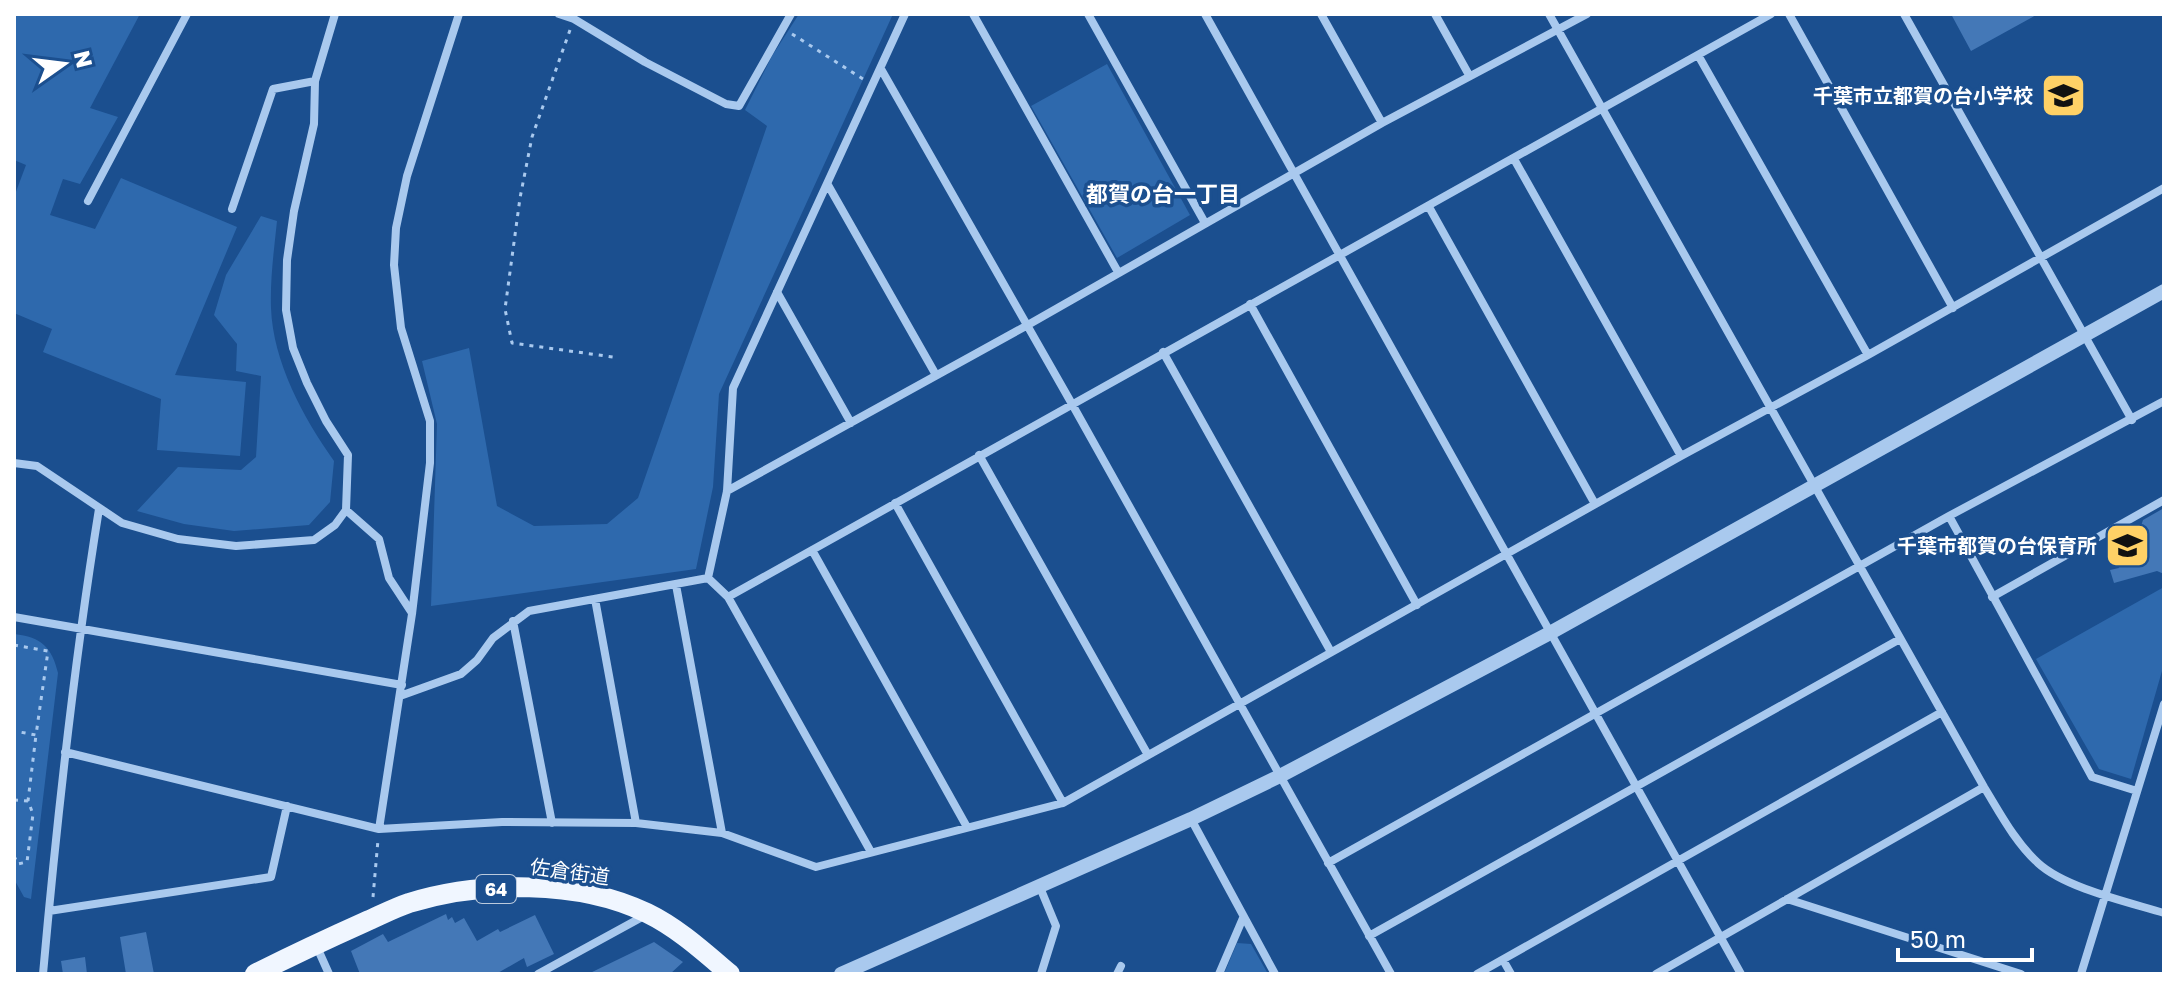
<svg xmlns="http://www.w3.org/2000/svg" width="2178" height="988" font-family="'Golos Text','Noto Sans JP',sans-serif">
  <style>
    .green { fill: #2e69ad }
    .building { fill: #4478b7 }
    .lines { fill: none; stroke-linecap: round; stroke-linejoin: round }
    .path { stroke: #a9c9ee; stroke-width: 3; stroke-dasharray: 4 6; stroke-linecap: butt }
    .minor { stroke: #a9c9ee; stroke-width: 8 }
    .tertiary { stroke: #a9c9ee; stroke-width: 14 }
    .primary { stroke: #f0f6ff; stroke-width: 20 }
    .labels { text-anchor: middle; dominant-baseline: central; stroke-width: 7; stroke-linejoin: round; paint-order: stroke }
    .shield { fill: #1b4f8f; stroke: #bbcadd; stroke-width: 2 }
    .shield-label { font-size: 18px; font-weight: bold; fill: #fff }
    .poi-label { font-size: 20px; font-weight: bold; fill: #fff; stroke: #1b4f8f; text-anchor: end }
    .street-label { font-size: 20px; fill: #fff; stroke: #1b4f8f }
    .neighbourhood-label { font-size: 22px; font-weight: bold; fill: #fff; stroke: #1b4f8f }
  </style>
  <rect width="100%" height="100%" fill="#1b4f8f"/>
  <path class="green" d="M 14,14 L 140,14 L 90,108 L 118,117 L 80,184 L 63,179 L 50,215 L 95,229 L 121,178 L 237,227 L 175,375 L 246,382 L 240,456 L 157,450 L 161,399 L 43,352 L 52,329 L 14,313 L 14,197 L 26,165 L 14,160 Z
    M 799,14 L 893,14 L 719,394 L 713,487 L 696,569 L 431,606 L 437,424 L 422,361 L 469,348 L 497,506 L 534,526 L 607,524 L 638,498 L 767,126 L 745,110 L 772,56 Z
    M 1107,64 L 1190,215 L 1117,258 L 1031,106 Z
    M 261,216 L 277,221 C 274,250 270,279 271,308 C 273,362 303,417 334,461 L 330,502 L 309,525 L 234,531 L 184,524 L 137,511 L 178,467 L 241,470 L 256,457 L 261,376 L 236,371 L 237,344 L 214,315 L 226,275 Z
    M 2164,587 L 2164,664 L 2131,779 L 2099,769 L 2036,659 Z
    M 14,634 C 42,637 52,648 58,673 L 31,899 L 24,897 L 14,879 Z
    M 1237,943 L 1251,944 L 1268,974 L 1224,974 Z"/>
  <path class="building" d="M 1951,14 L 2038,14 L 1971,51 Z
    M 2164,508 L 2164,574 L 2157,571 L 2114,583 L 2110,570 L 2119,568 L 2115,555 L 2124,552 L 2121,540 L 2138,535 L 2143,520 Z
    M 446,914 L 448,920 L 452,917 L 455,923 L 464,918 L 477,941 L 498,929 L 500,932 L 535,915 L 554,954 L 527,967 L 524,958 L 496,974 L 360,974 L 351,951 L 383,934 L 388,942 Z
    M 146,932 L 154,974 L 126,974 L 120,937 Z
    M 654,942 L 683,962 L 670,974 L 588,974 Z
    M 85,957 L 87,974 L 63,974 L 61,961 Z"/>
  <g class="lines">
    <path class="path" d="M 570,30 L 532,137 L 520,198 L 505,309 L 512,343 L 613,357
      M 792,34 L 863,79
      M 14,645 L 48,651 L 36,735 L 14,731
      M 14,800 L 28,801
      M 14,856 L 18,864 L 27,862 L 33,814 L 28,801 L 36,735
      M 373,897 L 378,840"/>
    <path class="minor" d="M 335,14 L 315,81 L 314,124 L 294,211 L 287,260 L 286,310 L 293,348 L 307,383 L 326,421 L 348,455 L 346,510
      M 559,14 L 574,19 L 645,62 L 726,104 L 739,106 L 791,14
      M 973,14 L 1118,272
      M 1088,14 L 1205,223
      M 1205,14 L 1741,974
      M 1321,14 L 1382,123
      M 1435,14 L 1469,75
      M 1549,14 L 1984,787 C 2000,813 2015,842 2038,863 C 2065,888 2128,902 2164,913
      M 1789,14 L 1953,308
      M 1904,14 L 2132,420
      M 1698,55 L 1868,355
      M 881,69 L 1072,404 L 1391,974
      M 1514,159 L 1681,456
      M 828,185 L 936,375
      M 88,201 L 187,14
      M 1429,207 L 1595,504
      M 232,209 L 273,89 L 315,81
      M 777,292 L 851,423
      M 1250,304 L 1417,605
      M 1163,352 L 1331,652
      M 979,455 L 1148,755
      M 14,463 L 37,466 L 122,523 L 178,539 L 236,546 L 314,540 L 335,525 L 346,510 L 379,539 L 389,578 L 412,613
      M 727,491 L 1026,326 L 1382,123 L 1587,14
      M 895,503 L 1063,803
      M 1949,516 L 2092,777 L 2137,791
      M 812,550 L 967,827
      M 676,585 L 722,833
      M 728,597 L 1771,14
      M 1992,597 L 2164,500
      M 595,599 L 636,823
      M 14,617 L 402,685
      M 513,621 L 552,823
      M 400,696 L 461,674 L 477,660 L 493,638 L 529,611 L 708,578
      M 65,752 L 379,829 L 502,822 L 636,823 L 722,833 L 816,867 L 1063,803 L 1681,456 L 1868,355 L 2164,188
      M 1191,819 L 1275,974
      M 379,829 L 412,614 L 430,463 L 430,421 L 401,328 L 394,265 L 396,228 L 407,176 L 459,14
      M 871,852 L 728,597 L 708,578 L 727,491 L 733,388 L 905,14
      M 1328,863 L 1949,516 L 2164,401
      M 1039,885 L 1056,926 L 1041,974
      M 1787,899 L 2021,974
      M 49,911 L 271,877 L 287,806
      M 1369,936 L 1900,639
      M 316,945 L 329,974
      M 1503,960 L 1511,974
      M 43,974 C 57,818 74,663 99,509
      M 538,974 L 644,916
      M 1117,974 L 1121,966
      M 1219,974 L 1243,918
      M 1477,974 L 1942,712
      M 1656,974 L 1984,787
      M 2081,974 L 2164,704"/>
    <path class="tertiary" d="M 841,974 L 1191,819 L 1280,776 L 1550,633 L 2164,291"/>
    <path class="primary" d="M 255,974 C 291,956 327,939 365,922 C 379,916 394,908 409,903 C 481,881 579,880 647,913 C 678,928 704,952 730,974"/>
  </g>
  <defs>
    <symbol id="school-square" viewBox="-11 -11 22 22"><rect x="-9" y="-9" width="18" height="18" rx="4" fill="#ffd166" stroke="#1b4f8f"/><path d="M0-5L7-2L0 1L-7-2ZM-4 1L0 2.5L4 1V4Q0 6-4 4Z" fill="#111"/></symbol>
  </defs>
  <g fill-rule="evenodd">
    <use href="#school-square" x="2038" y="70" width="51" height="51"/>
    <use href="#school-square" x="2102" y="520" width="51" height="51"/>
  </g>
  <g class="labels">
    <rect class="shield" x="476" y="875" width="40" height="28" rx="6"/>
    <g class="shield-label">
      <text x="496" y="889">64</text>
    </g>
    <g class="poi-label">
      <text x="2033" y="95">千葉市立都賀の台小学校</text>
      <text x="2097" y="545">千葉市都賀の台保育所</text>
    </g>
    <g class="street-label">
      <text transform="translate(570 871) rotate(8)">佐倉街道</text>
    </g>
    <g class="neighbourhood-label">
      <text x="1163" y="193">都賀の台一丁目</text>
    </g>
  </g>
  <rect width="2178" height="988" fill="none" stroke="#ffffff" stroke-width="32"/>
  <g transform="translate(64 64) rotate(76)" stroke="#1b4f8f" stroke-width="6" paint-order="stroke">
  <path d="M0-6L14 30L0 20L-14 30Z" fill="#ffffff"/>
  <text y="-12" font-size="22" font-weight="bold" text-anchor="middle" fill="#ffffff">N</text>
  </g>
  <path d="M1898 948v12h134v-12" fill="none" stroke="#ffffff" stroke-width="4"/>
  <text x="1910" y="948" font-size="24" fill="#ffffff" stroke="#1b4f8f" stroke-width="6" paint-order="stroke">50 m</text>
</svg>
